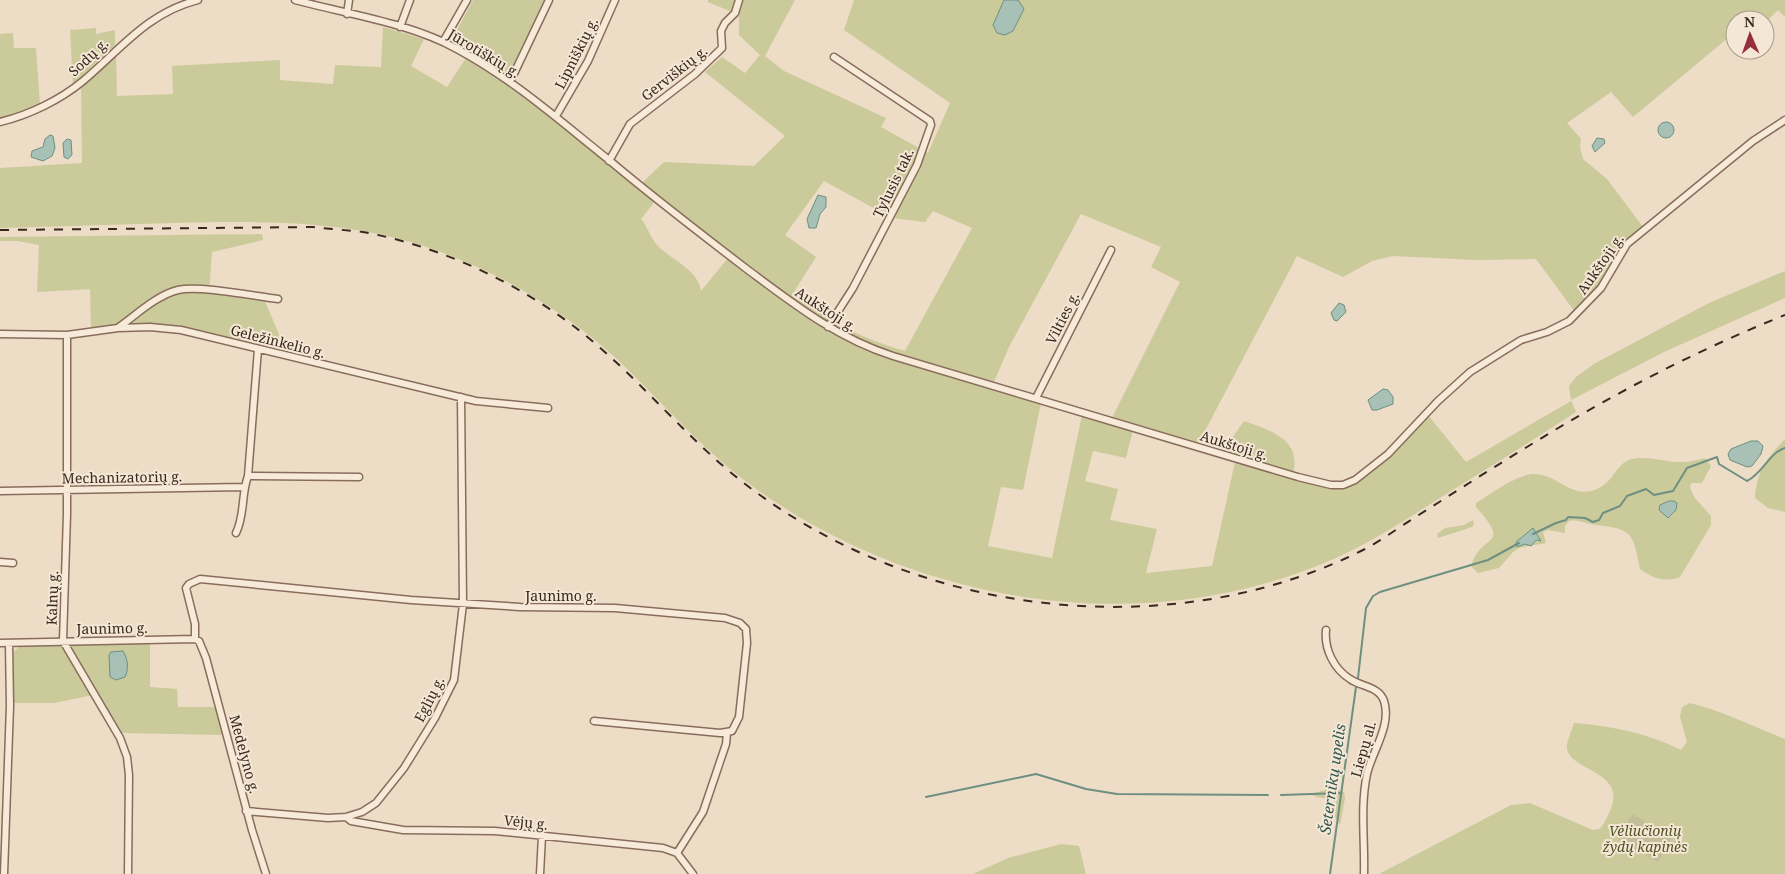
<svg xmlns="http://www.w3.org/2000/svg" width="1785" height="874" font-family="'Noto Serif',serif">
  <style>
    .green { fill: #cbca9a; fill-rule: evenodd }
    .cemetery { fill: #c0bf99 }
    .water { fill: #a7c1b6; stroke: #6e8f82 }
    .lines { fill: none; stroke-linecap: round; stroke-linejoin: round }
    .stream { stroke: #6e8f82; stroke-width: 2 }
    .street-casing { stroke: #886d5c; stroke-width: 9 }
    .street { stroke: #f8ead9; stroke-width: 6 }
    .rail { stroke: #39281f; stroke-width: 2; stroke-dasharray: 9 9; stroke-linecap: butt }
    .labels { text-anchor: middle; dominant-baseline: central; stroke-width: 4; stroke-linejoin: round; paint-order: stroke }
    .street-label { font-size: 14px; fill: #39281f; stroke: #f5e7d5 }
    .park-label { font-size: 14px; font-style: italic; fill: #505427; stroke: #f5e7d5 }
    .water-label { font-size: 15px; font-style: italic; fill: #2f584f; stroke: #f5e7d5 }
  </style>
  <rect width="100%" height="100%" fill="#eddcc6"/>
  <path class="green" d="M 473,0 L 546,0 L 509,77 L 451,41 Z
    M 708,0 L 795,0 L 765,56 L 784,71 L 886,118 L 881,127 L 928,153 L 950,103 L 844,30 L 854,0 L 1785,0 L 1785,17 L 1778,10 L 1765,23 L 1765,20 L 1735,20 L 1735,32 L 1633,117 L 1611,92 L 1567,123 L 1581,139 L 1580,147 L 1583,159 L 1607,179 L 1643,227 L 1626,241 L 1599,286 L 1575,312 L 1536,259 L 1476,260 L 1393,256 L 1372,261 L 1343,277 L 1297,256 L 1198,444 L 1112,418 L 1180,282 L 1151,267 L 1161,247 L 1081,214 L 1009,347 L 994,382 L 867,344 L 840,330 L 763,277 L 642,183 L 664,162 L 754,166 L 785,136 L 705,72 L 722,57 L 745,73 L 760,55 L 739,35 L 739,15 L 708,2 ZM 824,181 L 892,218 L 925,222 L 933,211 L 972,228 L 905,351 C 859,338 831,321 792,295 L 816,257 L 785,235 Z
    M 383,27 L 424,39 L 411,66 L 447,87 L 466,58 C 533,100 594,150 656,200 L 641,219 C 648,227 650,237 657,245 C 671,260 698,269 701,291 L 728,258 L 818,323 L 842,339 L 869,351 L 1041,403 L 1023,490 L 1001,487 L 988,546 L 1052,558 L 1082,415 L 1133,430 L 1126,458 L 1093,451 L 1085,481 L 1118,489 L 1110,520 L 1157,529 L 1146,573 L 1212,566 L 1235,462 L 1335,488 C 1368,487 1407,438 1428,415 L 1466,462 L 1571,401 L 1569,386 L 1576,377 L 1594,364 L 1709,303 L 1785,271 L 1785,298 L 1664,352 L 1571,400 L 1576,412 C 1535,439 1493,465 1451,491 C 1414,514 1378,539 1338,557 C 1146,644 910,605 744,480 C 698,445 660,400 618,360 C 568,314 512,280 449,255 C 358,219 270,221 174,223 C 116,225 58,226 0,228 L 0,168 L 82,163 L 81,84 L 116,53 L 117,96 L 173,94 L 172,66 L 280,60 L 280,80 L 333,84 L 335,65 L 381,67 Z
    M 96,28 L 96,34 L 115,30 L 115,45 L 73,85 L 70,30 Z
    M 13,33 L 14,48 L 36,48 L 40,104 L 0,119 L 0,34 Z
    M 262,234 L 263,240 L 212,252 L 209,293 L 264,299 L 287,353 L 148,324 L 120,324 L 91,330 L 90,289 L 37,292 L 39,245 L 18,241 L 0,241 L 0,237 Z
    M 1244,421 C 1269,430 1302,439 1293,473 L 1223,451 Z
    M 1785,439 L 1785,512 L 1768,508 L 1755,498 C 1757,470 1767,458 1785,439 Z
    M 1705,458 L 1711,466 L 1702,483 L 1691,483 L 1690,487 L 1694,497 L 1711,516 L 1711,525 L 1680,577 C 1666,583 1652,578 1640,569 C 1633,533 1633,529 1596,525 C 1586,524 1579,519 1569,521 L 1565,526 L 1565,533 L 1548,530 L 1543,532 L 1546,543 L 1519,548 L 1513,552 L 1499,568 L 1478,573 L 1471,566 C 1481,532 1513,549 1476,507 L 1476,503 C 1491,494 1517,474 1534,474 C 1556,474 1569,496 1591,491 C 1614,485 1613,467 1629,460 C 1645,454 1666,463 1683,462 C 1690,462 1698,460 1705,458 ZM 1669,501 L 1676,510 L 1671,516 L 1660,505 ZM 1533,529 L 1540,541 L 1516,542 Z
    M 1473,520 L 1474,524 L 1472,527 L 1438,538 L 1437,534 L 1445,528 L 1464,525 Z
    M 150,643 L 150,687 L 177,689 L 178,707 L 216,707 L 224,735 L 120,733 L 98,694 L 54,703 L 12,703 L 12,653 L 19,647 ZM 123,651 L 127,661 L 127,673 L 111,652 Z
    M 1690,703 C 1723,711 1754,727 1785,739 L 1785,874 L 1379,874 L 1511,805 L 1530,803 L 1593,830 L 1599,829 C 1604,825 1606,819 1609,813 C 1630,772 1571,771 1567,749 C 1566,742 1572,730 1574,723 C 1612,726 1647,733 1681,750 L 1687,742 L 1680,717 L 1682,707 Z
    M 1333,788 L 1344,792 L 1345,798 L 1340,825 L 1335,817 L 1336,802 C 1327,797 1319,799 1310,794 Z
    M 1061,844 L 1079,846 L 1086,874 L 973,874 L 1008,858 Z"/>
  <path class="cemetery" d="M 1632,814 L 1672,837 L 1658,862 L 1618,839 Z"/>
  <path class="water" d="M 1004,0 L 1018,0 L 1024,9 L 1013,31 L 1005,35 L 997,33 L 993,25 Z
    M1658 130a8 8 0 1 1 16 0a8 8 0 1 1-16 0Z
    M 50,135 L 53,136 L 55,148 L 52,156 L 43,161 L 31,157 L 32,151 L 43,147 L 45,139 Z
    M 1597,138 L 1604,139 L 1605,143 L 1595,152 L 1592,146 Z
    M 67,139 L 71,140 L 72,155 L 68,159 L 64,157 L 63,143 Z
    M 818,195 L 826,197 L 826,207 L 820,214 L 816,228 L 809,228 L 807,219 Z
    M 1339,303 L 1344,305 L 1346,312 L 1337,321 L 1334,320 L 1331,313 Z
    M 1383,389 L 1388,390 L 1393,397 L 1393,404 L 1377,410 L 1372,410 L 1368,400 Z
    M 1751,441 L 1758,441 L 1763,446 L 1761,454 L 1752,466 L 1747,467 L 1730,460 L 1728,454 L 1731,449 Z
    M 1669,501 L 1674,501 L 1677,503 L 1676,510 L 1668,518 L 1659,510 L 1660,505 Z
    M 1533,528 L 1541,541 L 1536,540 L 1531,546 L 1525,544 L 1517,547 L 1516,542 Z
    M 123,651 C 128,659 129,669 125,677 L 116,680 L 110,677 L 109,655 L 111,652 Z"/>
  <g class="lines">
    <path class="stream" d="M 1533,534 L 1556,523 L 1566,520 L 1568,517 L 1585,518 L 1593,522 L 1599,520 L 1603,513 L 1620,506 L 1627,496 L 1646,489 L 1654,495 L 1673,491 L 1687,468 L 1717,457 L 1719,464 L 1747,481 C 1763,473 1769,453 1785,448
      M 1358,678 L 1366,608 L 1373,596 L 1380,592 L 1488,560 L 1519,543
      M 1281,795 L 1341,793
      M 926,797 L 1036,774 L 1086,789 L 1117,794 L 1268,795
      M 1330,874 L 1356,687"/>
    <defs>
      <path id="street" d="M 295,0 C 347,14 410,23 457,49 C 513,79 560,121 609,160 C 654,198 701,234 748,270 C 795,305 837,338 893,356 L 1298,477 L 1331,485 L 1343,485 L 1355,480 L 1388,454 L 1438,401 L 1470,372 L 1521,340 L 1547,332 L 1569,321 L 1601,288 L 1627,244 L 1753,141 L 1785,120
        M 347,14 L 349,0
        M 400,27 L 410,0
        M 443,42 L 467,0
        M 510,82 L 549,0
        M 556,116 L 588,61 L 615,0
        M 0,122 C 29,115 60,100 83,81 C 121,49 147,13 198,0
        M 609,161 L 630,124 L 695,74 L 722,48 L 721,31 L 725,23 L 735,13 L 739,0
        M 119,327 C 136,315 157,295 178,290 C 199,285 254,296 278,299
        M 828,327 L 853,288 L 917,165 L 931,125 L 930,121 L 834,57
        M 0,334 L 67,335 L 118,328 L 150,327 L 181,330 L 476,401 L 548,408
        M 67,335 L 67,514 L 63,641 L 120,738 L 127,757 L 129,775 L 128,874
        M 1036,398 L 1111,250
        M 248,476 L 359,477
        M 0,491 L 244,487
        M 236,533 C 245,515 241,495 248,476 L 258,349
        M 0,562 L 13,563
        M 1326,630 C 1324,649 1334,669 1350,679 C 1361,687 1379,686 1384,701 C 1392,725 1372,752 1367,774 C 1360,807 1365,841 1364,874
        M 195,639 L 195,624 L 186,588 L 189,584 L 200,579 L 411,600 L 520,607 L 615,608 L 725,618 L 740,623 L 746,629 L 747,643 L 739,717 L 732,731 L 720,733 L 594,721
        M 0,643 L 195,639 L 199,641 L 206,658 L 252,830 L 266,874
        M 246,811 L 328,818 L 346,817 L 362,812 L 376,803 L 404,768 L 435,718 L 454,680 L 463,604 L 461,397
        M 346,817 L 351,821 L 403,830 L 495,831 L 663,848 L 677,853 L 693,874
        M 677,853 L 703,812 L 726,744 L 727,733
        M 4,874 L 10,706 L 9,644
        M 540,874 L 542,836"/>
    </defs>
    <use href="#street" class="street-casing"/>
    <use href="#street" class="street"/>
    <path class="rail" d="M 0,230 L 313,227 C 329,229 346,230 363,232 C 440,246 519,283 580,331 C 628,369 668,416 713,457 C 883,612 1159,654 1365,549 C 1382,540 1398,528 1414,518 C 1452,494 1489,470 1527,447 C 1609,396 1695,351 1785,315"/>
  </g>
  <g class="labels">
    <g class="street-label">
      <text transform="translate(484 53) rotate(31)">Jūrotiškių g.</text>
      <text transform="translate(576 53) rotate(-63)">Lipniškių g.</text>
      <text transform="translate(88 57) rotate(-43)">Sodų g.</text>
      <text transform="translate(674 73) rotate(-38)">Gerviškių g.</text>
      <text transform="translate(893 183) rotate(-64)">Tylusis tak.</text>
      <text transform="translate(1600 264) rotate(-55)">Aukštoji g.</text>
      <text transform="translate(826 309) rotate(33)">Aukštoji g.</text>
      <text transform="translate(1062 318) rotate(-63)">Vilties g.</text>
      <text transform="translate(278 341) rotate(14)">Geležinkelio g.</text>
      <text transform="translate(1234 445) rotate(17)">Aukštoji g.</text>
      <text transform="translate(122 477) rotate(-1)">Mechanizatorių g.</text>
      <text x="561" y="595">Jaunimo g.</text>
      <text transform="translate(52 598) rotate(-88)">Kalnų g.</text>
      <text transform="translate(112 628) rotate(-1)">Jaunimo g.</text>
      <text transform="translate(429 699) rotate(-63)">Eglių g.</text>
      <text transform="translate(1363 749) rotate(-74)">Liepų al.</text>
      <text transform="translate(245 754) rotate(75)">Medelyno g.</text>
      <text transform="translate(526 822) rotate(6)">Vėjų g.</text>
    </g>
    <g class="park-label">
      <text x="1645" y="830">Vėliučionių<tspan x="1645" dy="16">žydų kapinės</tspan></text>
    </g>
    <g class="water-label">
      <text transform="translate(1332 779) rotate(-82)">Šeternikų upelis</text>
    </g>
  </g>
  <g transform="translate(1750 35) rotate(358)"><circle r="24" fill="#f5e7d5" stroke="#aa9b8c"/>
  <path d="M0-4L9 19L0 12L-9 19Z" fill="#952e3e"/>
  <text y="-8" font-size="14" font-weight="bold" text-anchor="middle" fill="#39281f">N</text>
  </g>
</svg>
